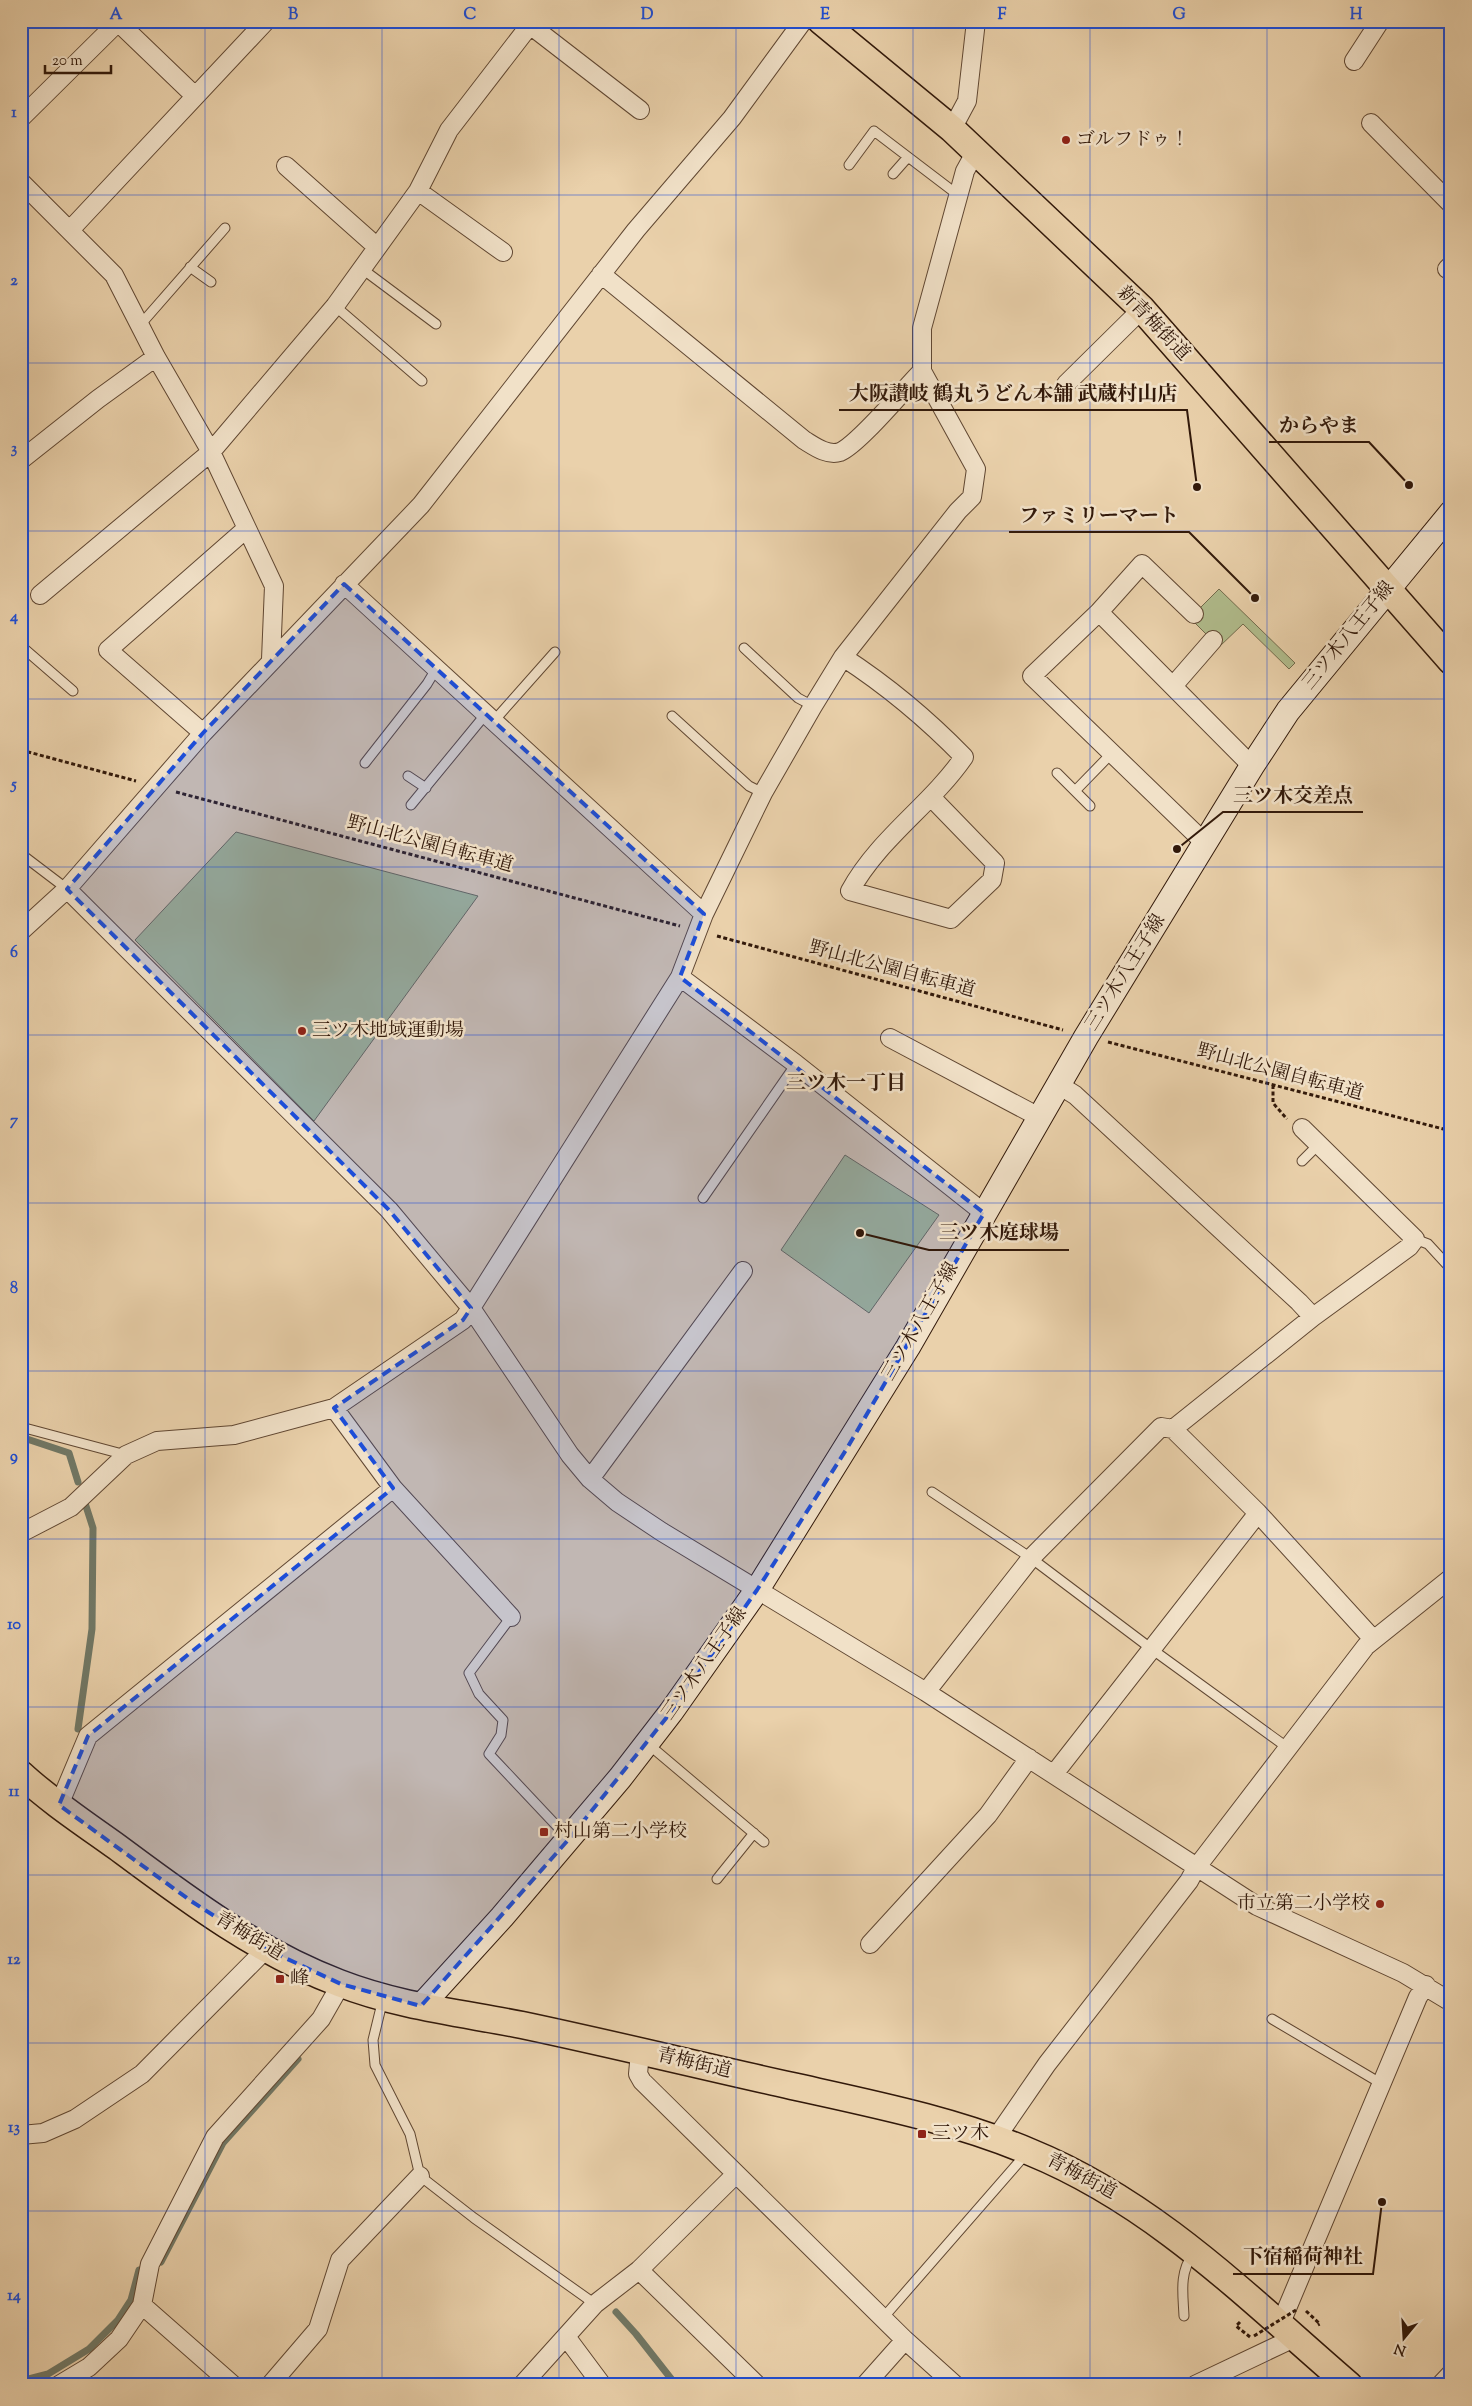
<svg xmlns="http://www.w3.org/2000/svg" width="1472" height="2406" font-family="'Sorts Mill Goudy','Noto Serif JP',serif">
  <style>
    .green { fill: #b1bd8d; stroke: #726b4c }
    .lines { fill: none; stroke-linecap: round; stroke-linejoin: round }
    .stream { stroke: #707866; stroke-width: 7 }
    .lane-casing { stroke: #604732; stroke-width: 11 }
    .street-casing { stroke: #604732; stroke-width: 20 }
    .secondary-casing { stroke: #32190a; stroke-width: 26 }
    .primary-casing { stroke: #32190a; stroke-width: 29 }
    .path { stroke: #32190a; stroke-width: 3; stroke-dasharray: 4 2.5; stroke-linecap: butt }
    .lane { stroke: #f1e1c8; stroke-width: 9 }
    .street { stroke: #f1e1c8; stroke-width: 18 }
    .secondary { stroke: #f1e1c8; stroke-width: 24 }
    .primary { stroke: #ead1ab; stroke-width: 26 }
    .path-bridge { stroke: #32190a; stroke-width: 3; stroke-dasharray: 4 2.5; stroke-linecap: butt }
    .marked { fill: #1d4ed8; fill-opacity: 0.2; stroke: #1d4ed8; stroke-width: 4; stroke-dasharray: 10 6; stroke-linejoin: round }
    .grid { fill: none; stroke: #1d4ed8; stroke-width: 1; stroke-opacity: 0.55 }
    .poi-dot { fill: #8f2418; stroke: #f1e1c8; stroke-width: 2 }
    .labels { text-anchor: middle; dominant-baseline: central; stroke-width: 5; stroke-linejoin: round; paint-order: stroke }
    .poi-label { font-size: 19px; fill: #32190a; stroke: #f1e1c8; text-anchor: start }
    .street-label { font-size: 19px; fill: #32190a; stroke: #f1e1c8 }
    .neighbourhood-label { font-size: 20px; font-weight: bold; fill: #32190a; stroke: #f1e1c8 }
    .leader { fill: none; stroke: #32190a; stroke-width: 2 }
    .callout-dot { fill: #32190a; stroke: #f1e1c8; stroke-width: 2 }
    .callout-label { font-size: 20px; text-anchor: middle; font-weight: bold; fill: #32190a; stroke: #f1e1c8; stroke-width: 5; stroke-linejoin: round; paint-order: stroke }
    .neatline { fill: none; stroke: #1d4ed8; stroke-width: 2 }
    .grid-label { font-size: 16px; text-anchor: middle; font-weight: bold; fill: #1d4ed8 }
  </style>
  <rect width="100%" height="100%" fill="#ead1ab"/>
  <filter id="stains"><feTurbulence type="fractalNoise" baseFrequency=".004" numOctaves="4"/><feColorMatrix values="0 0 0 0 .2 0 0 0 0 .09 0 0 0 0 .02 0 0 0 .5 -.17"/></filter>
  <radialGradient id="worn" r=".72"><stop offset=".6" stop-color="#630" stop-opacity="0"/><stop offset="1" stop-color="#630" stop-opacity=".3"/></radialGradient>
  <path class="green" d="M 1219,589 L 1295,663 L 1289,669 L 1243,624 L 1219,647 L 1190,618 Z
    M 236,832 L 478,896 L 314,1121 L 135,940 Z
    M 845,1155 L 939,1215 L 869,1313 L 781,1250 Z"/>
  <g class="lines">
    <path class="stream" d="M 21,1437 L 69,1453 L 78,1482
      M 78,1729 L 92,1629 L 93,1528 L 85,1503
      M 161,2262 L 223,2143 L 298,2059
      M 616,2312 L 636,2334 L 676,2385
      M 21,2381 L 48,2374 L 89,2349 L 118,2320 L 131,2300 L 139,2270"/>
    <defs>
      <path id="lane" d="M 849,165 L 874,131 L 958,195
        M 893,174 L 908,157
        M 190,267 L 211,282
        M 361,268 L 436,324
        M 335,306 L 422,381
        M 141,324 L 225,228
        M 21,646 L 73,691
        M 744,648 L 798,698 L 813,706
        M 672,716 L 749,786 L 763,793
        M 493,722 L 555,652
        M 365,763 L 427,684 L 436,669
        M 1057,773 L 1090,806
        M 408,776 L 426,788
        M 1075,791 L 1111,754
        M 411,805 L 485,715
        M 21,854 L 67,889
        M 1302,1161 L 1319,1144
        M 703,1198 L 796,1064
        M 1415,1239 L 1428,1244 L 1451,1269
        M 21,1427 L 126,1455
        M 932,1492 L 1031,1558 L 1153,1650 L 1288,1748
        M 511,1617 L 469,1673 L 479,1694 L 503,1720 L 501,1735 L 489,1754 L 569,1839
        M 648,1744 L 764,1842
        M 717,1879 L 754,1833
        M 383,1999 L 373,2040 L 375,2065 L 410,2134 L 420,2176 L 474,2218 L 595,2304
        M 1272,2019 L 1382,2084
        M 1184,2316 C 1183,2294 1179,2273 1193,2254
        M 883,2318 L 1026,2154
        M 1434,2385 L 1451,2367"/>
      <path id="street" d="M 530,25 L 640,110
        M 1354,61 L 1380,21
        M 21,118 L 118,22 L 195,96
        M 1371,123 L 1451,204
        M 952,129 L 967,101 L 976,21
        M 286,166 L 376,246
        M 21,182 L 114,275 L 156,357 L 211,452 L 274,586 L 271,659
        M 418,191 L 503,252
        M 70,230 L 266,21
        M 1447,269 L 1451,265
        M 601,274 L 804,440 C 814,446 827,456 840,452 C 859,444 905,388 922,371
        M 1066,384 L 1142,309
        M 21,460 L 98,399 L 156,357
        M 344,584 L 704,914
        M 40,595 L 211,452 L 335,306 L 418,191 L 449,130 L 533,21
        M 1099,612 L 1252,766
        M 1194,614 L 1142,564 L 1099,612 L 1032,676 L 1206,844
        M 843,657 C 886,685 928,720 964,757 C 930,806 879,838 850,891 L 951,919 L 992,880 L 995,863 L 931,797
        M 1173,686 L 1213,640
        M 203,733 L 108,650 L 246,529
        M 67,889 L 389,1210 L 471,1308 L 570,1455 L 590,1479 L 617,1502 L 662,1532 L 926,1692 L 1257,1906 L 1403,1973 L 1451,2002
        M 21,931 L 67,889 L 203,733 L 421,505 L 636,230 L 732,118 L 803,21
        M 680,977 L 796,1064 L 984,1213
        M 890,1038 L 1041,1118
        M 1059,1085 L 1075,1095 L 1299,1302 L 1313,1317
        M 334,1408 L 393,1488 L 511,1617
        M 1173,1429 L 1313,1317 L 1409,1247 L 1415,1239 L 1302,1128
        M 590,1479 L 743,1271
        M 21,1533 L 71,1507 L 126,1455 L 157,1441 L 234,1435 L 334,1408 L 463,1320 L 471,1308 L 680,977 L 704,914 L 763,793 L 813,706 L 843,657 L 958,511 L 972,497 L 976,469 L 922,371 L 922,328 L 965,171 L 976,151
        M 926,1692 L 1031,1558 L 1161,1427 L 1173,1429 L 1258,1513 L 1373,1639
        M 1054,1774 L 1258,1513
        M 59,1805 L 88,1736 L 393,1488
        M 870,1944 L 988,1815 L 1029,1758
        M 640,2052 L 638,2074 L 642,2081 L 905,2340 L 955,2385
        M 21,2135 L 43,2133 L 75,2119 L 142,2074 L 266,1949
        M 996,2138 L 1047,2064 L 1189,1881 L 1196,1868 L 1366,1646 L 1451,1578
        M 639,2270 L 757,2385
        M 142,2305 L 233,2385
        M 1280,2325 L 1418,1997 L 1426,1985
        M 567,2338 L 602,2385
        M 59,2385 L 89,2367 L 119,2339 L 142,2305 L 150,2264 L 215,2137 L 321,2019 L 341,1984
        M 270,2385 L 318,2329 L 340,2260 L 420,2176
        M 522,2385 L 595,2304 L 639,2270 L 736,2174
        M 865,2385 L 905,2340
        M 1195,2385 L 1294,2338"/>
      <path id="secondary" d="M 421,2006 L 502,1917 L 620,1778 L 671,1712 L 757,1590 L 908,1347 L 1086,1037 L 1252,766 L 1288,711 L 1451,513"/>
      <path id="primary" d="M 821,21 L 952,129 L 1142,309 L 1451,661
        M 21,1774 C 50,1801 85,1824 117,1847 C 187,1899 257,1952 339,1983 C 398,2006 461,2013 522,2025 C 612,2044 702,2066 792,2086 C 873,2104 954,2120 1030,2152 C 1155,2203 1249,2299 1349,2385"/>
    </defs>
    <use href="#lane" class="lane-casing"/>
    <use href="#street" class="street-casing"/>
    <use href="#secondary" class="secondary-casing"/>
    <use href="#primary" class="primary-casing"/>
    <path class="path" d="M 21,750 L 136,781
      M 176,792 L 680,926
      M 717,936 L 1063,1030
      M 1108,1042 L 1451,1131
      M 1273,1085 L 1273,1103 L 1287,1119
      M 1306,2311 L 1320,2324 L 1318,2325
      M 1240,2322 L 1236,2326 L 1250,2337"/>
    <use href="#lane" class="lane"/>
    <use href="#street" class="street"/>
    <use href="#secondary" class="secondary"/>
    <use href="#primary" class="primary"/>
    <path class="path-bridge" d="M 1254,2336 L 1296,2310"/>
  </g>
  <path class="marked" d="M 344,584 L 704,914 L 680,977 L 984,1213 L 846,1450 L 757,1590 L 671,1712 L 569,1839 L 421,2006 L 341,1984 L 266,1949 L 191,1901 L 59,1805 L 88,1736 L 393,1488 L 334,1408 L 463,1320 L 471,1308 L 389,1210 L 67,889 L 203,733 Z"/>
  <path class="grid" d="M 205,21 L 205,2385M 382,21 L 382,2385M 559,21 L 559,2385M 736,21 L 736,2385M 913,21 L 913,2385M 1090,21 L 1090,2385M 1267,21 L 1267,2385M 21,195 L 1451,195M 21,363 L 1451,363M 21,531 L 1451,531M 21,699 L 1451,699M 21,867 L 1451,867M 21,1035 L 1451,1035M 21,1203 L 1451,1203M 21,1371 L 1451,1371M 21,1539 L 1451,1539M 21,1707 L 1451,1707M 21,1875 L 1451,1875M 21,2043 L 1451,2043M 21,2211 L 1451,2211"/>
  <g class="poi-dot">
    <circle cx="1066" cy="140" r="5"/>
    <circle cx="302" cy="1031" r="5"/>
    <rect x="539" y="1827" width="10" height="10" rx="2.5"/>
    <circle cx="1380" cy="1904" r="5"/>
    <rect x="275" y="1974" width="10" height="10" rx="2.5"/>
    <rect x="917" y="2129" width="10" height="10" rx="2.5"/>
  </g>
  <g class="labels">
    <g class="poi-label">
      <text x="1076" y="140">ゴルフドゥ！</text>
      <text x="312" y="1031">三ツ木地域運動場</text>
      <text x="554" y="1832">村山第二小学校</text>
      <text x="1370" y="1904" text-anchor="end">市立第二小学校</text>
      <text x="290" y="1979">峰</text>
      <text x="932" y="2134">三ツ木</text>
    </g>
    <g class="street-label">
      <text transform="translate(1153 324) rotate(46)">新青梅街道</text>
      <text transform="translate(1349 636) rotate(-51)">三ツ木八王子線</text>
      <text transform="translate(430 845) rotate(15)">野山北公園自転車道</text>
      <text transform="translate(892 970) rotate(15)">野山北公園自転車道</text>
      <text transform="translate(1126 973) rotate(-58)">三ツ木八王子線</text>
      <text transform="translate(1280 1073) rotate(15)">野山北公園自転車道</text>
      <text transform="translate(921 1322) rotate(-60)">三ツ木八王子線</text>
      <text transform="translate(705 1664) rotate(-55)">三ツ木八王子線</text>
      <text transform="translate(249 1937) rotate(31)">青梅街道</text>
      <text transform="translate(694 2064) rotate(13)">青梅街道</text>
      <text transform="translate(1081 2177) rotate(28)">青梅街道</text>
    </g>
    <g class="neighbourhood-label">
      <text x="846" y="1084">三ツ木一丁目</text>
    </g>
  </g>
  <path class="leader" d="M1197 487L1187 410H839M1409 485L1369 442H1269M1255 598L1189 532H1009M1177 849L1223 812H1363M860 1233L929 1250H1069M1382 2202L1373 2274H1233"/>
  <g class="callout-dot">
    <circle cx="1197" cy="487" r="5"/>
    <circle cx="1409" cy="485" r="5"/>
    <circle cx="1255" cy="598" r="5"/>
    <circle cx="1177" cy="849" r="5"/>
    <circle cx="860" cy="1233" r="5"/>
    <circle cx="1382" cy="2202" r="5"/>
  </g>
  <g class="callout-label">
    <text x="1013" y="400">大阪讃岐 鶴丸うどん本舗 武蔵村山店</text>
    <text x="1319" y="432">からやま</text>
    <text x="1099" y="522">ファミリーマート</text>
    <text x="1293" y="802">三ツ木交差点</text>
    <text x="999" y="1239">三ツ木庭球場</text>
    <text x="1303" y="2263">下宿稲荷神社</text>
  </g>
  <rect width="1472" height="2406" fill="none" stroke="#ead1ab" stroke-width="55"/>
  <g transform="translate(1404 2338) rotate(198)" stroke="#f1e1c8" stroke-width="4" paint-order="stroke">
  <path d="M0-4L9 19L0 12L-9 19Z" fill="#32190a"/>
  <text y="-8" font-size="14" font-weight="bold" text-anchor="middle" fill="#32190a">N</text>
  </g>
  <path d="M45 65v8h66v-8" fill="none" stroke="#32190a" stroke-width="2.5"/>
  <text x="52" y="65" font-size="15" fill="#32190a" stroke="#f1e1c8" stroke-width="4" paint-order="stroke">20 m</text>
  <rect x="28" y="28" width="1416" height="2350" class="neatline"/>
  <g class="grid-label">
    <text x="116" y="19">A</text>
    <text x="293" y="19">B</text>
    <text x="470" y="19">C</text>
    <text x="647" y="19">D</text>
    <text x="825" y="19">E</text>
    <text x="1002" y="19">F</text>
    <text x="1179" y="19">G</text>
    <text x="1356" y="19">H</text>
    <text x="14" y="117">1</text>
    <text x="14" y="285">2</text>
    <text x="14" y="453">3</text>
    <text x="14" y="621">4</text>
    <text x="14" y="789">5</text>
    <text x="14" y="957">6</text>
    <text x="14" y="1125">7</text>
    <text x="14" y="1293">8</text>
    <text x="14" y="1461">9</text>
    <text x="14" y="1629">10</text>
    <text x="14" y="1796">11</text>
    <text x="14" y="1964">12</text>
    <text x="14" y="2132">13</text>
    <text x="14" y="2300">14</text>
  </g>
  <rect width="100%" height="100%" filter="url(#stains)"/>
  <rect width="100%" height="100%" fill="url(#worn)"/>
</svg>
